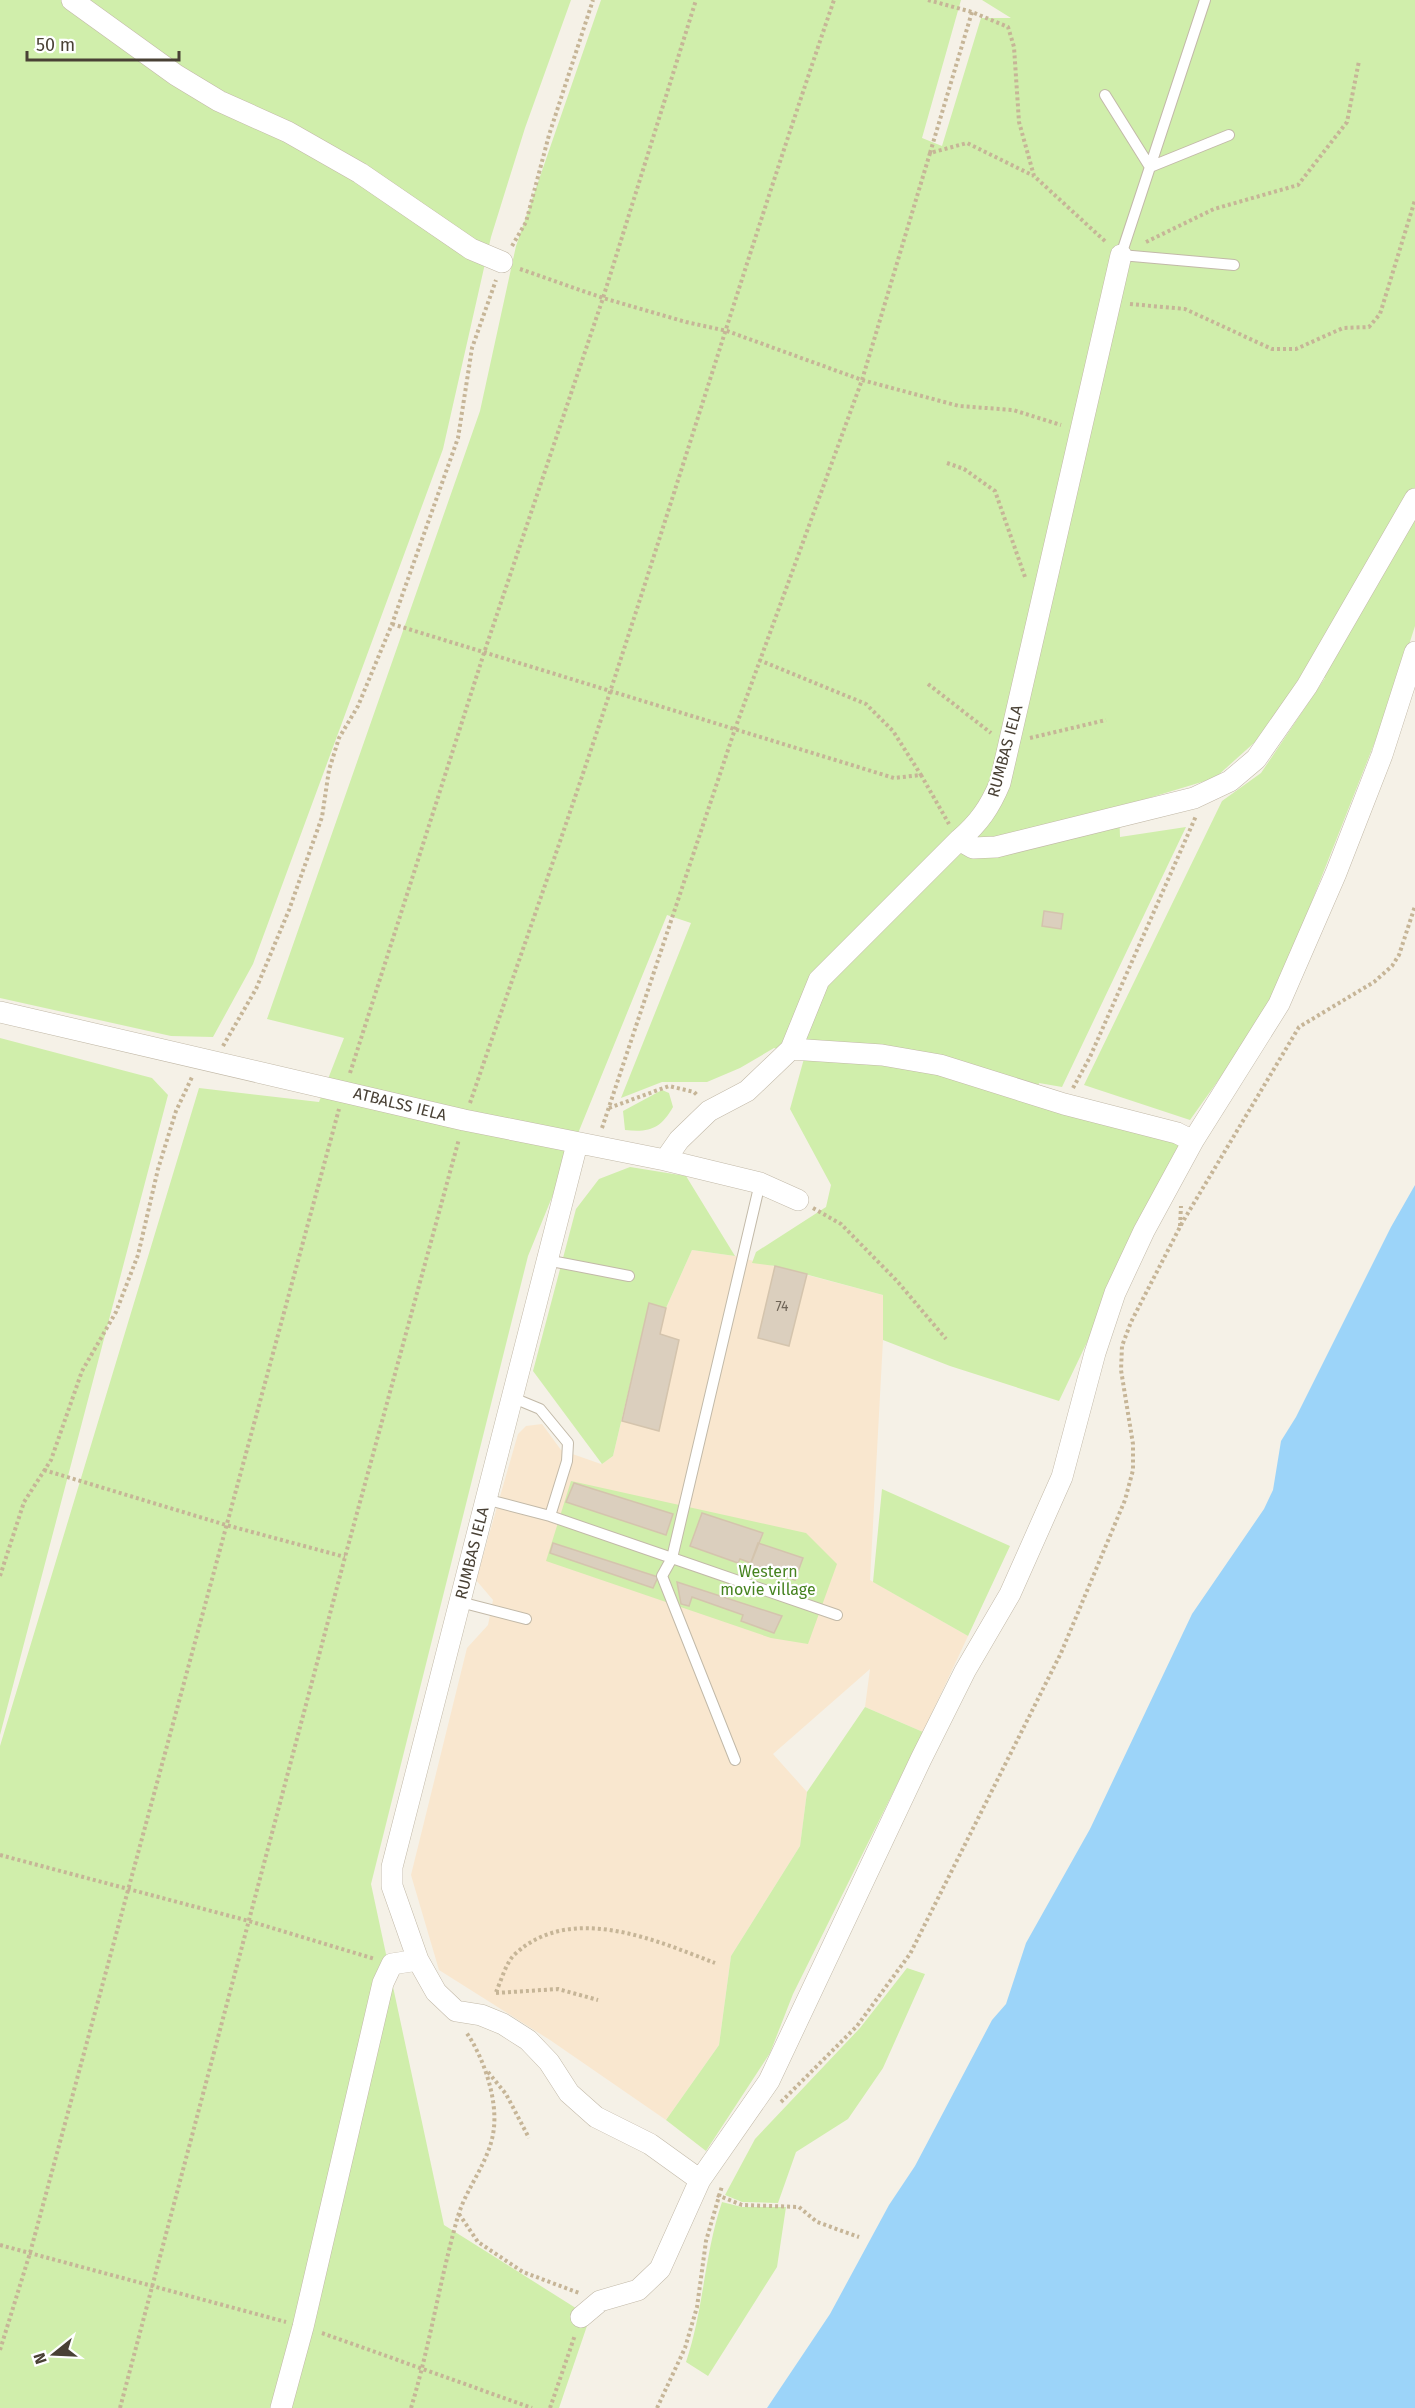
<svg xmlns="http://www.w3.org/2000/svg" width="1415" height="2408" font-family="'Fira Sans',sans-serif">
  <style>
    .commercial { fill: #f9e7cf }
    .green { fill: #d0eeab }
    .water { fill: #9cd4f9 }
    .building { fill: #dbcfbe; stroke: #d4c4ad; stroke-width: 1.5 }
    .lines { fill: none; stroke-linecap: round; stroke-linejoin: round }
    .lane-casing { stroke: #c2b9a8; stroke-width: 12 }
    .street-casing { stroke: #c2b9a8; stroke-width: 22 }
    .path { stroke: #c6b597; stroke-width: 4; stroke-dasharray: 3 3; stroke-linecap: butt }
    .lane { stroke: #fff; stroke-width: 10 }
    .street { stroke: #fff; stroke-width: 21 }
    .labels { text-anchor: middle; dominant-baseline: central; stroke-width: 4.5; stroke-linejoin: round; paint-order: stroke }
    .number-label { font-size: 14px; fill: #6e6457 }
    .street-label { font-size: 16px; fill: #494135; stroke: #fff }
    .park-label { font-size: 16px; fill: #468320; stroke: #fff }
  </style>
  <rect width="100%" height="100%" fill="#f5f1e7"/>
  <path class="commercial" d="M 692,1250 L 735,1256 L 883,1295 L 883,1340 L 870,1580 L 968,1636 L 923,1732 L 865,1707 L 870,1669 L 773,1754 L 807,1792 L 800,1846 L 731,1956 L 719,2045 L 666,2120 L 550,2040 L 439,1970 L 411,1875 L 467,1648 L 488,1625 L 493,1600 L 476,1580 L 518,1434 L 526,1426 L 542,1424 L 561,1450 L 601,1464 L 613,1456 L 649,1303 L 666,1308 Z"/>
  <path class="green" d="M 0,0 L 571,0 L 525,128 L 491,237 L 443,449 L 253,964 L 213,1037 L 171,1036 L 0,998 Z
    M 601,0 L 961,0 L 922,138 L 942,146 L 981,18 L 1011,18 L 982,0 L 1415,0 L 1415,626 L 1391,701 L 1284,972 L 1252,1033 L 1190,1120 L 1084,1085 L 1222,801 L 1261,773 L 1325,678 L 1306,671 L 1255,742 L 1215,778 L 1119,807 L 1120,837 L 1186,827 L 1062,1087 L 1039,1083 L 1033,1104 L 1181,1145 L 1059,1401 L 950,1366 L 883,1340 L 883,1295 L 775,1266 L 752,1263 L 756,1252 L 826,1207 L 831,1185 L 790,1109 L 805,1055 L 774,1048 L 740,1068 L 707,1082 L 662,1082 L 621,1098 L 691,923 L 667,915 L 528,1256 L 371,1884 L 444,2225 L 590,2317 L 559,2408 L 0,2408 L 0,1746 L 199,1088 L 319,1102 L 344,1038 L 267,1019 L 480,411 L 516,246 Z
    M 0,1038 L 152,1078 L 168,1095 L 0,1735 Z
    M 662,1090 L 669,1093 L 673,1107 C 661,1128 650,1133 625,1130 L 623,1111 Z
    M 630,1167 L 686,1176 L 735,1256 L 692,1250 L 666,1308 L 649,1304 L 613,1456 L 602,1464 L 533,1371 L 576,1209 L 599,1179 Z
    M 571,1481 L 806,1533 L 837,1564 L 808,1644 L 771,1638 L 546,1561 Z
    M 882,1489 L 1010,1546 L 968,1636 L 873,1582 Z
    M 865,1707 L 923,1732 L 793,1994 L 770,2053 L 706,2151 L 666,2120 L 719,2045 L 731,1956 L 800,1846 L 807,1792 Z
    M 907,1968 L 925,1974 L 883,2068 L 848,2119 L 796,2152 L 778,2203 L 742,2202 L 725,2195 L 755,2139 L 860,2028 Z
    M 722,2202 L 742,2207 L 786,2207 L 777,2267 L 708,2376 L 686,2362 C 704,2309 704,2255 722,2202 Z"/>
  <path class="water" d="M 1415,1185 L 1415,2408 L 767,2408 L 830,2314 L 889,2205 L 915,2166 L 992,2020 L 1006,2004 L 1026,1943 L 1090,1829 L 1192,1614 L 1264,1509 L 1273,1490 L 1281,1441 L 1296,1417 L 1391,1227 Z"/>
  <path class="building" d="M 1044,911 L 1063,914 L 1061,929 L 1042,926 Z
    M 775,1266 L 807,1274 L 789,1346 L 758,1338 Z
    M 649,1303 L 666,1308 L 660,1334 L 679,1340 L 659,1431 L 622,1421 Z
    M 574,1483 L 673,1514 L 666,1535 L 566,1502 Z
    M 702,1513 L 763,1533 L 751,1563 L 740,1559 L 738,1563 L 690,1546 Z
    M 553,1543 L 658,1577 L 653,1588 L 550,1553 Z
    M 758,1543 L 803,1558 L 795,1580 L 750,1565 Z
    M 677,1582 L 782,1616 L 774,1633 L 741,1621 L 743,1615 L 692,1597 L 689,1606 L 681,1604 Z"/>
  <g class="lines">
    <defs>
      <path id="lane" d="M 1205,0 L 1121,255 L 1234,265
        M 1105,95 L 1150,167 L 1229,135
        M 546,1260 L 629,1276
        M 511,1397 L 540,1409 L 568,1443 L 567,1461 L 550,1516
        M 485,1499 L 550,1516 L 672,1558 L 760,1183
        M 460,1602 L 526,1619
        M 735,1760 L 662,1576 L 672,1558 L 837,1615"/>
      <path id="street" d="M 72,0 L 176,75 L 219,101 L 288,132 L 360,173 L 471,249 L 502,262
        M 959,840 L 973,848 L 996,847 L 1194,798 L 1230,781 L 1256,759 L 1307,686 L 1415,499
        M 0,1012 L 464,1120 L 665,1160 L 760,1183 L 798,1200
        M 791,1049 L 882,1055 L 940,1065 L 1064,1104 L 1177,1133 L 1193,1141
        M 665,1160 L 679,1140 L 709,1111 L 747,1091 L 791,1049 L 819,980 L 959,840 C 979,823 990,807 1000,783 L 1121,255
        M 418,1960 L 392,1886 L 392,1867 L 577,1144
        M 700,2180 L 769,2081 L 921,1759 L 965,1671 L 1010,1594 L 1062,1477 L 1095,1353 L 1115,1293 L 1144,1231 L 1193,1141 L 1279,1004 L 1336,873 L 1382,755 L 1415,652
        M 281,2408 L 303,2327 L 383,1983 L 392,1964 L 418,1960 L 436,1992 L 456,2011 L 481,2015 L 503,2024 L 528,2040 L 549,2062 L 569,2093 L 596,2117 L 650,2144 L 700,2180 L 660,2269 L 638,2290 L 600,2301 L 581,2317"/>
    </defs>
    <use href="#lane" class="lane-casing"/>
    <use href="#street" class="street-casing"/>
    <path class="path" d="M 928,0 L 972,12 L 1008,27 L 1014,47 L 1019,122 L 1034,176 L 1107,243
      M 930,153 L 972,12
      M 1146,242 L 1214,209 L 1298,185 L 1347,122 L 1359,61
      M 512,246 L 526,222 L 549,135 L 593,0
      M 520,269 L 603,298 L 686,322 L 727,331 L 862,380 L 959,406 L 1013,410 L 1061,425
      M 1130,304 L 1185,309 L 1272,349 L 1296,349 L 1343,328 L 1369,327 L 1380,314 L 1415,200
      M 947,463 L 964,469 L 995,491 L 1025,577
      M 392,624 L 894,778 L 921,775 L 949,824
      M 759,660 L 866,704 L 893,731 L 921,775
      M 928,684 L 991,733
      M 1030,738 L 1106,720
      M 223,1046 L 256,989 L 289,910 L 322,817 L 329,770 L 339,738 L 358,706 L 392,624 L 458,438 L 472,348 L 496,280
      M 350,1073 L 484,653 L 603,298 L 696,0
      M 1073,1088 L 1090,1057 L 1196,816
      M 470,1103 C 517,965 566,827 611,689 C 686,459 756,228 834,0
      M 609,1108 L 669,1086 L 694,1092 L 697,1095
      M 602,1128 L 735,729 L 862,380 L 930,153 L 967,143 L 1034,176
      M 813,1208 L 841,1224 L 897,1281 L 946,1339
      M 1180,1226 L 1181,1206
      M 44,1470 L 226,1525 L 345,1557
      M 0,1576 L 24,1502 L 51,1460 L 82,1371 L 116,1312 L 138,1255 L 158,1169 L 176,1111 L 193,1075
      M 0,1855 L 249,1921 L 375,1959
      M 496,1992 C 501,1981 506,1963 514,1955 C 570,1902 655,1940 715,1963
      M 496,1993 L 558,1989 L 598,2000
      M 488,2072 L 506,2094 L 529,2138
      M 781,2102 L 857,2026 L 910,1954 L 1061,1653 L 1125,1500 L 1133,1470 L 1133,1444 L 1121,1370 L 1122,1346 L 1131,1322 L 1182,1223 L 1299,1027 L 1374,982 L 1392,966 L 1399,955 L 1415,906
      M 717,2195 L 742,2205 L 799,2207 L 817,2222 L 859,2237
      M 459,2214 L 478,2242 L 523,2272 L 579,2293
      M 0,2245 L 286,2322
      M 322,2333 L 532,2408
      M 0,2350 L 30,2253 L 339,1109
      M 120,2408 L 345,1557 L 459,1139
      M 411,2408 C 430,2345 440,2279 458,2216 C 467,2186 491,2160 494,2127 C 497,2097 483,2056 466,2032
      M 550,2408 L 575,2335
      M 657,2408 L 685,2348 L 697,2307 L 706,2241 L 722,2186"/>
    <use href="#lane" class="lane"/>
    <use href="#street" class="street"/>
  </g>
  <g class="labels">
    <g class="number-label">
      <text x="782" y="1306">74</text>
    </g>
    <g class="street-label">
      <text transform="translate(1005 751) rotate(-75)">RUMBAS IELA</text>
      <text transform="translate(400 1104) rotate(14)">ATBALSS IELA</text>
      <text transform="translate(472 1553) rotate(-76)">RUMBAS IELA</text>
    </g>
    <g class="park-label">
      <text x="768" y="1571">Western<tspan x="768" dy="18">movie village</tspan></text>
    </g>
  </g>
  <g transform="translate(54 2354) rotate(252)" stroke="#ffffff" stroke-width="4.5" paint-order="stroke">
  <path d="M0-4.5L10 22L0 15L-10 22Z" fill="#494135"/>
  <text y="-9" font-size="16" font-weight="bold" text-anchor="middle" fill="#494135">N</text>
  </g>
  <path d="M27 51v9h152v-9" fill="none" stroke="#494135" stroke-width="3"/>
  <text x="36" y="51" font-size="18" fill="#494135" stroke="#ffffff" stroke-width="4.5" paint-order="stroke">50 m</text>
</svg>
